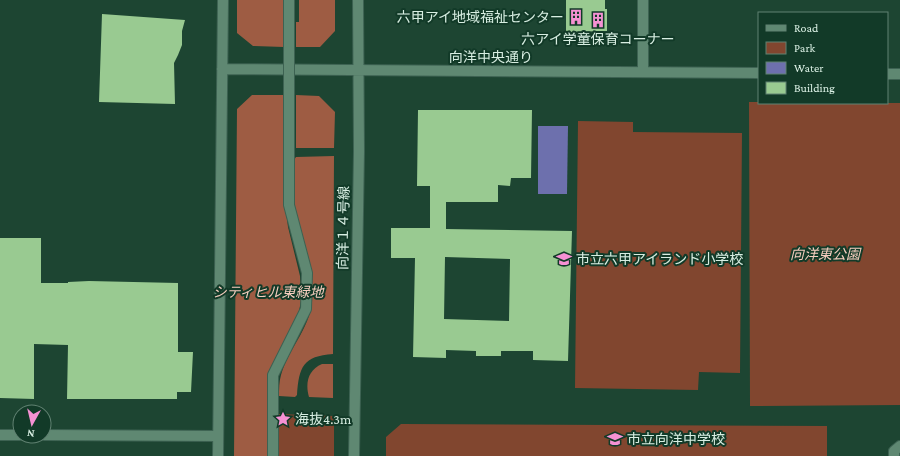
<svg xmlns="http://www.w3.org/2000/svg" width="900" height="456" font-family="'Crimson Pro','Noto Sans JP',serif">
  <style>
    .green { fill: #81462f }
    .forest { fill: #9e5c43 }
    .water { fill: #6d70ad }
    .building { fill: #99ca91; fill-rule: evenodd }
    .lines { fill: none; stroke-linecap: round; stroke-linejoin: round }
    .minor-casing { stroke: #3d6252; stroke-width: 12 }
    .minor { stroke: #5f8872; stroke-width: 10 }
    .minor-bridge-casing { stroke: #3d6252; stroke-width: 12; stroke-linecap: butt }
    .minor-bridge { stroke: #5f8872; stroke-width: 10 }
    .labels { text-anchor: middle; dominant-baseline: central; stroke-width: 4; stroke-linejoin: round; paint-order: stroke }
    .poi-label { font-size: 14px; fill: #d8eee2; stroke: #123a28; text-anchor: start }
    .street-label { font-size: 14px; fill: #d8eee2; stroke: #123a28 }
    .park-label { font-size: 14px; font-style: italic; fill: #f6cebf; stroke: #123a28 }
  </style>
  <rect width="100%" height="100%" fill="#1d4532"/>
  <path class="green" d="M 749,102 L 759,102 L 759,103 L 900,103 L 900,405 L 750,406 Z
    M 578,121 L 633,122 L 633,132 L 742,133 L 740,373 L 699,372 L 698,390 L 575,388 Z
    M 278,414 L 334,416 L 334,456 L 278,456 Z
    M 401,424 L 827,426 L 827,456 L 386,456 L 386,437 Z"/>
  <path class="forest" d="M 237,0 L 283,0 L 283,22 L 284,23 L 284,47 L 253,46 L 237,33 Z
    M 299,0 L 335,0 L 335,31 L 320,47 L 296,47 L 296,22 L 299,22 Z
    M 252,95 L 283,95 L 284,196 L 288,227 L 300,276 L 301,301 L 299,311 L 295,322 L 270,374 L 268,389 L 267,456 L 234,456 L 237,109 Z
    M 296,95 L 319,96 L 335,112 L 334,148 L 296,148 Z
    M 334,156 L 333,354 C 303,356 299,367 297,395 L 295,397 L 279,396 C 279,389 279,382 281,375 C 288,349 309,330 312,302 C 314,272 302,243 296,215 C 293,197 294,178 294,160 L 296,157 Z
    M 322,364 L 333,364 L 333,398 L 309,397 C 305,383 308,370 322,364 Z"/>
  <path class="water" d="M 538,126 L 568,126 L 567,194 L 538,194 Z"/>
  <path class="building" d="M 566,0 L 605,0 L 605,9 L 607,9 L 607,31 L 566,32 Z
    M 102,14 L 185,20 L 182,31 L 182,45 L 178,55 L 174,63 L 175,104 L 99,102 Z
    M 418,110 L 532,110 L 531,178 L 511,178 L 510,186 L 498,185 L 498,202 L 446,202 L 446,229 L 572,231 L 568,361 L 533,360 L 533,351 L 501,351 L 501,356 L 476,356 L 476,351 L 446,350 L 446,358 L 413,357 L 415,258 L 391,258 L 391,228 L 430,228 L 430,186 L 417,186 ZM 445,257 L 510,259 L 509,321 L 444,319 Z
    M 0,238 L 41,238 L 41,283 L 68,283 L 68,282 L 89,281 L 178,283 L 178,352 L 193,352 L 191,392 L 177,392 L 177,399 L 67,399 L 68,345 L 34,344 L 34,399 L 0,398 Z"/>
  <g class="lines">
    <defs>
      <path id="minor" d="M 289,0 L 289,51
        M 222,69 L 759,73
        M 643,72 L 643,0
        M 887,74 L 900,74
        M 0,435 L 20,435
        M 44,435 L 218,436
        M 218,456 L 223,0
        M 273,456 L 273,375 L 306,309 L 307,273 L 289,205 L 289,84
        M 354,456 L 359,151 L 358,0
        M 894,456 L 894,451 L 900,446"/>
    </defs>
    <use href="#minor" class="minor-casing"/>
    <use href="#minor" class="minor"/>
    <defs>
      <path id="minor-bridge" d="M 289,84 L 289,51"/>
    </defs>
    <use href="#minor-bridge" class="minor-bridge-casing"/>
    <use href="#minor-bridge" class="minor-bridge"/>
  </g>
  <defs>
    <symbol id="building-bare" viewBox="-9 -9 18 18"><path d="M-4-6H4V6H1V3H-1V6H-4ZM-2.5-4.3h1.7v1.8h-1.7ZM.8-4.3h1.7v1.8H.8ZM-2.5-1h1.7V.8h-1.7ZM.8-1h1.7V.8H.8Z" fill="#f591d3" stroke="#123a28" stroke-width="2.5" paint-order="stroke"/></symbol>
    <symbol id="school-bare" viewBox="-9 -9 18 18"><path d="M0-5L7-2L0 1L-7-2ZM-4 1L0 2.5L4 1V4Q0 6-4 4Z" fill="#f591d3" stroke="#123a28" stroke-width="2.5" paint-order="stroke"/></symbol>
    <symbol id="sight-bare" viewBox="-9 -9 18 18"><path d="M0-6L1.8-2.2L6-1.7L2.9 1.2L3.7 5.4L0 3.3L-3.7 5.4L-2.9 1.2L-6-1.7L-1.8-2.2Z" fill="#f591d3" stroke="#123a28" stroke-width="2.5" paint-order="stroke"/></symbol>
  </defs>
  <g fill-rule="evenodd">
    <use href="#building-bare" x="565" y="6" width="22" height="22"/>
    <use href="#building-bare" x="587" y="9" width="22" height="22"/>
    <use href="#school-bare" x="553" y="248" width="22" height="22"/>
    <use href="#sight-bare" x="272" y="408" width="22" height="22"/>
    <use href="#school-bare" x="604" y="428" width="22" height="22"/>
  </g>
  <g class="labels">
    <g class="poi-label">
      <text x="564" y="17" text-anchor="end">六甲アイ地域福祉センター</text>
      <text x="598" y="39" text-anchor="middle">六アイ学童保育コーナー</text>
      <text x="576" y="259">市立六甲アイランド小学校</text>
      <text x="295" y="419">海抜4.3m</text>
      <text x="627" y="439">市立向洋中学校</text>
    </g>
    <g class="street-label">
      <text x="491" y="57">向洋中央通り</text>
      <text transform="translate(343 228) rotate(-89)">向洋１４号線</text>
    </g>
    <g class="park-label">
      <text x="825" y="254">向洋東公園</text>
      <text x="268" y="292">シティヒル東緑地</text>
    </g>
  </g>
  <rect x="758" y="12" width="130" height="92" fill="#123a28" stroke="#618272"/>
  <rect x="766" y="25" width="20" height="6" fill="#5f8872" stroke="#618272"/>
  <text x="794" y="32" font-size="12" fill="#d8eee2">Road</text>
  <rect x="766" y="42" width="20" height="12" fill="#81462f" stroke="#618272"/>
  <text x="794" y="52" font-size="12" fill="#d8eee2">Park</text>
  <rect x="766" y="62" width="20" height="12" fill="#6d70ad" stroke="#618272"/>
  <text x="794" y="72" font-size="12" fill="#d8eee2">Water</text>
  <rect x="766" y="82" width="20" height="12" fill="#99ca91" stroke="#618272"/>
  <text x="794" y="92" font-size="12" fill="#d8eee2">Building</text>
  <g transform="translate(32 424) rotate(188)"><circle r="19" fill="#123a28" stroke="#618272"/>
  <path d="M0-3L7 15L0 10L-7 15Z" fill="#f591d3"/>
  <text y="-6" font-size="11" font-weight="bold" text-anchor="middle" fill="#d8eee2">N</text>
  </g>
</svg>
